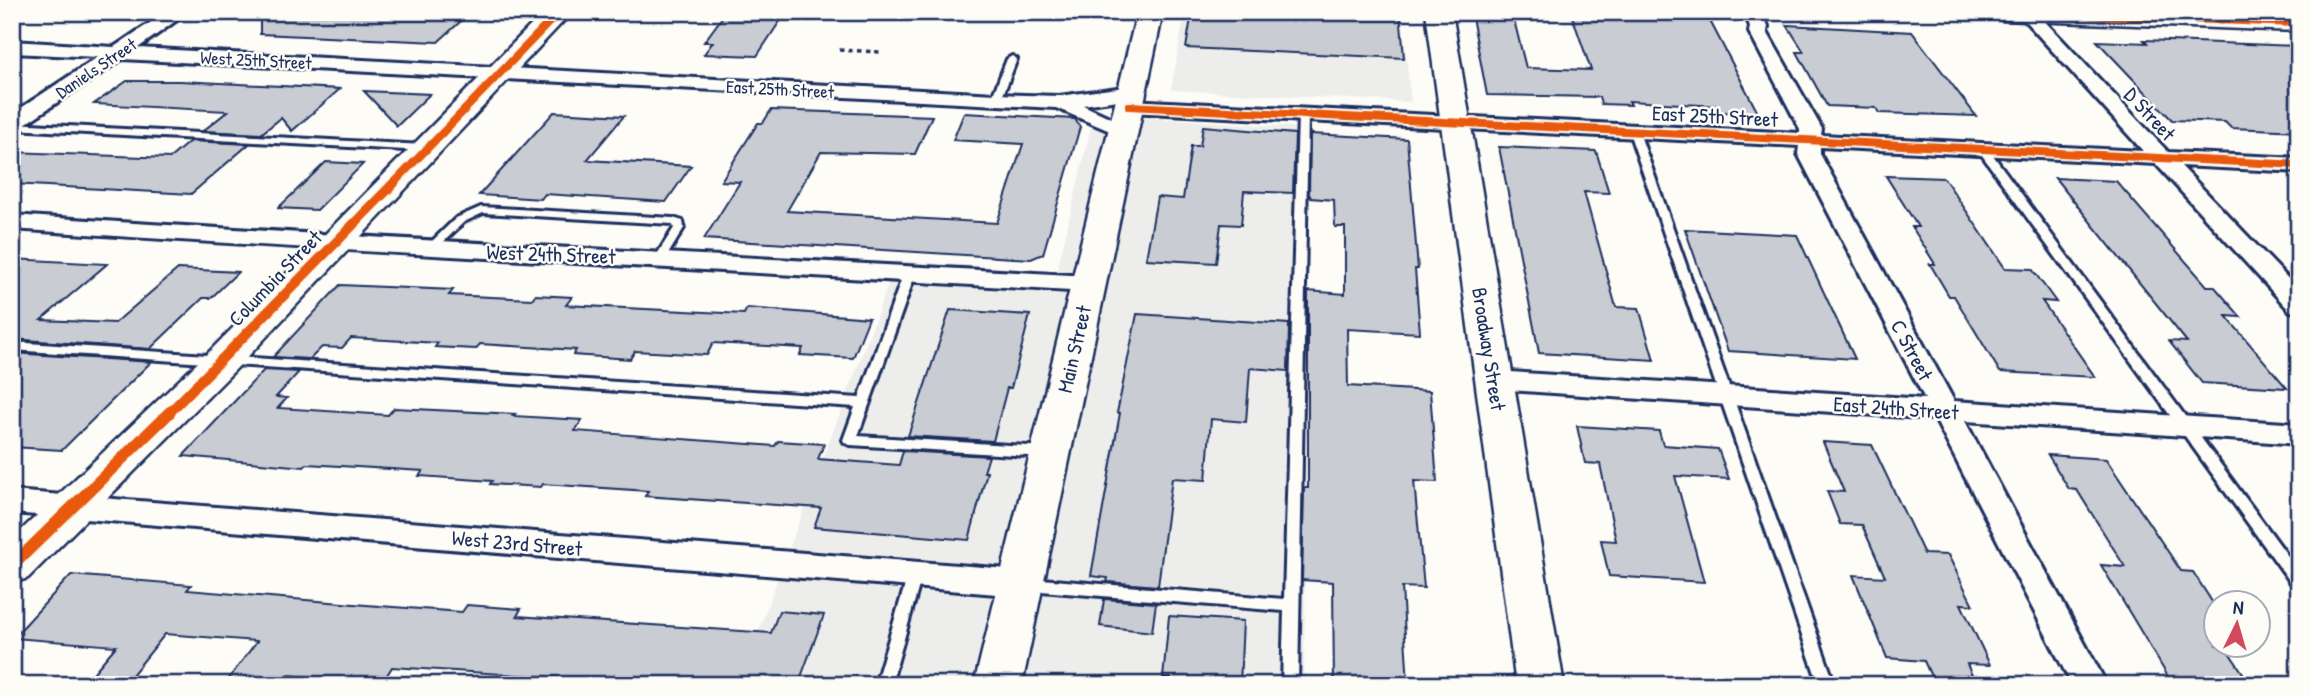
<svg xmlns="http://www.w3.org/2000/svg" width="2311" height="697" font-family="'Patrick Hand',sans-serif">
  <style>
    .built { fill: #edeeec }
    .building { fill: #c9ccd3; stroke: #1b2f5e; stroke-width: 2 }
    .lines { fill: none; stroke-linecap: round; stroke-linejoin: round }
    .lane-casing { stroke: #1b2f5e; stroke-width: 6 }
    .street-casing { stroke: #1b2f5e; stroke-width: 6 }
    .secondary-casing { stroke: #1b2f5e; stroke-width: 5 }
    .path { stroke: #1b2f5e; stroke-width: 3.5; stroke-dasharray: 4.5 4.5; stroke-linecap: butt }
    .lane { fill: #fdfcf7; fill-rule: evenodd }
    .street { fill: #fdfcf7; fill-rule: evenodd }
    .secondary { fill: #fdfcf7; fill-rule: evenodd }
    .cycleway-far2-casing { stroke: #fdfcf7; stroke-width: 11 }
    .cycleway-far1-casing { stroke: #fdfcf7; stroke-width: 14 }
    .cycleway-casing { stroke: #fdfcf7; stroke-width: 17 }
    .cycleway-far2 { stroke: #e8590c; stroke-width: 8 }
    .cycleway-far1 { stroke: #e8590c; stroke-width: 10 }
    .cycleway { stroke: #e8590c; stroke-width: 12 }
    .labels { text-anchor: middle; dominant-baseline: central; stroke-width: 5; stroke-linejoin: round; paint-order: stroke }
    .far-street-label { font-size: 18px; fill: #1b2f5e; stroke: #fdfcf7 }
    .street-label { font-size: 21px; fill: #1b2f5e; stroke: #fdfcf7 }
  </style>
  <rect width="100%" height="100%" fill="#fdfcf7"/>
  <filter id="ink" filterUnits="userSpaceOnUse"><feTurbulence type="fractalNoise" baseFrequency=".0143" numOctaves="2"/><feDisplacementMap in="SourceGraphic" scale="14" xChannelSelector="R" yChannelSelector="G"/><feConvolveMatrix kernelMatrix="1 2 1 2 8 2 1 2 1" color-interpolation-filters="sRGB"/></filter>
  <g filter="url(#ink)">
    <path class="built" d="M 1185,12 L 1402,12 L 1411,102 L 1171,90 Z
      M 1094,114 L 1310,128 L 1304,685 L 738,685 L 897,261 L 1057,271 Z"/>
    <path class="building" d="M 260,12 L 426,15 L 429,12 L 471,12 L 438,42 L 260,34 Z
      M 726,12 L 786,12 L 757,56 L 704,54 L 713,42 L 704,42 Z
      M 1192,12 L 1400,12 L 1404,58 L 1186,48 Z
      M 1471,12 L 1512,12 L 1526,68 L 1591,70 L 1571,13 L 1709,19 L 1758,113 L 1721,112 L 1718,106 L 1629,101 L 1631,105 L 1601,104 L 1599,97 L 1487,95 Z
      M 1787,25 L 1912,32 L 1976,116 L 1879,113 L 1876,108 L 1827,106 L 1797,52 L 1804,52 Z
      M 2144,40 L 2299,46 L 2299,131 L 2231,128 L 2225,122 L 2172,120 L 2097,41 L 2147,43 Z
      M 127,81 L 180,81 L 340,89 L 292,131 L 281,118 L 261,134 L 203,131 L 228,111 L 94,104 Z
      M 364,91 L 430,94 L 397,126 Z
      M 771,110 L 932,116 L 915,154 L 821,152 L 787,211 L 997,223 L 1023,144 L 953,140 L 964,113 L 1075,119 L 1080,127 L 1043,254 L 1031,259 L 704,239 L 740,182 L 721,181 L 758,123 L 763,123 Z
      M 554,112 L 624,116 L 587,160 L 691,166 L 666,202 L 545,194 L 541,199 L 479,195 Z
      M 1203,126 L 1295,134 L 1293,193 L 1244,191 L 1241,225 L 1221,224 L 1216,263 L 1146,259 L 1157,197 L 1183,199 L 1191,146 L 1200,146 Z
      M 1310,134 L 1407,139 L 1418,269 L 1415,269 L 1420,333 L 1347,329 L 1348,386 L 1430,391 L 1437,482 L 1414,481 L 1424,588 L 1402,587 L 1408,685 L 1334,685 L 1333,582 L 1302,580 L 1304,488 L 1308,488 L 1308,291 L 1345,294 L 1345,227 L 1335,227 L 1334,200 L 1311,198 L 1309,194 Z
      M 190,141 L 249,144 L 191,194 L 12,184 L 12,152 L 170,158 Z
      M 1499,147 L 1596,151 L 1609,193 L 1584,192 L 1616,307 L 1639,308 L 1654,360 L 1539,353 Z
      M 326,162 L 363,164 L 317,210 L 278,208 Z
      M 1886,176 L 1944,178 L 2005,268 L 2032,269 L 2056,302 L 2042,301 L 2095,377 L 2000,372 L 1954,296 L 1949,296 L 1930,264 L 1935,264 L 1912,227 L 1918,227 Z
      M 2055,178 L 2116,181 L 2207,286 L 2214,286 L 2241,317 L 2226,316 L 2287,388 L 2202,383 L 2169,341 L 2187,342 Z
      M 1685,229 L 1797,235 L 1855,359 L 1728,351 Z
      M 12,259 L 107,264 L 41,320 L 115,323 L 178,269 L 238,272 L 211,298 L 203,298 L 150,349 L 12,339 Z
      M 340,285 L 453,290 L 449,295 L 532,299 L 535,295 L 572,297 L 566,305 L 744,314 L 747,308 L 869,318 L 853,358 L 800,355 L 803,348 L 713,343 L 707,355 L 635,351 L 630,359 L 573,355 L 576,350 L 480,344 L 476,349 L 435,347 L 438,343 L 351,338 L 342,348 L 322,347 L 310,359 L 273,357 Z
      M 950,310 L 1030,315 L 1011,388 L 1007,388 L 993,441 L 908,436 Z
      M 1137,314 L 1289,324 L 1288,371 L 1250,368 L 1246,422 L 1211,419 L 1206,480 L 1172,478 L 1158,586 L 1107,582 L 1108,578 L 1091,576 L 1120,413 L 1117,413 Z
      M 12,353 L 137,361 L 151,362 L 62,450 L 12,447 Z
      M 264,370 L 299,372 L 276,397 L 287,398 L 278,408 L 388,415 L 394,408 L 515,414 L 513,416 L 582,420 L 575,431 L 775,446 L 778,441 L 824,444 L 818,459 L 899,465 L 903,451 L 989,456 L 984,472 L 987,472 L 969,540 L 814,527 L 821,508 L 645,496 L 648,491 L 543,484 L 541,487 L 490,484 L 492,481 L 419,476 L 423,471 L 307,464 L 304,467 L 183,456 Z
      M 1577,426 L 1659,431 L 1663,445 L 1718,449 L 1729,479 L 1675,476 L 1704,582 L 1609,576 L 1601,540 L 1616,541 L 1600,464 L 1585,463 Z
      M 1823,442 L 1872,445 L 1924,554 L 1948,555 L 1973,605 L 1961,604 L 1990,665 L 1967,664 L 1976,685 L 1935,685 L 1924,661 L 1887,658 L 1853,575 L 1885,577 L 1862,525 L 1840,524 L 1827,491 L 1844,492 Z
      M 2048,455 L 2106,459 L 2181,571 L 2193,572 L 2216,608 L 2216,645 L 2224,645 L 2251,685 L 2173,685 L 2101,565 L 2125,567 L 2077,490 L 2069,489 Z
      M 71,575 L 191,585 L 187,590 L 366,605 L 462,612 L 467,605 L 521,609 L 517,616 L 771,633 L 779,611 L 824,615 L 798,685 L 592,685 L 594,680 L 392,667 L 382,683 L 287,675 L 280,685 L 224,685 L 257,641 L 165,634 L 124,685 L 83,685 L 116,646 L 13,638 Z
      M 1104,599 L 1156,603 L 1152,632 L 1100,626 Z
      M 1169,616 L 1243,621 L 1240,685 L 1170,685 L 1171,678 L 1163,678 Z"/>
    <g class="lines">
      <defs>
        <path id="lane" d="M 1012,56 L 1017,59 L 1001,100 L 996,103 L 993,102 L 991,100 L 1007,59 Z
          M 1303,112 L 1308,115 L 1298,685 L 1282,685 L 1284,611 L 1029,590 L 1024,588 L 1022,584 L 1024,580 L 1029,578 L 1284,599 L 1298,115 Z
          M 12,123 L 424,145 L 429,148 L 424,151 L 12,129 Z
          M 1634,129 L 1639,132 L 1835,685 L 1819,685 L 1629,132 Z
          M 1983,146 L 1987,147 L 2299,571 L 2299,589 L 2294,587 L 1979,151 L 1978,149 Z
          M 481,207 L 673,218 L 683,221 L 684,228 L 664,261 L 660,262 L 654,259 L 674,228 L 672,224 L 483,213 L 464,222 L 434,251 L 426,251 L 424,249 L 426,247 L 456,218 Z
          M 909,271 L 915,275 L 858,436 L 1045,447 L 1050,449 L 1052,452 L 1050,455 L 1045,457 L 850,445 L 845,443 L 843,440 L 855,407 L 12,350 L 12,342 L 859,398 L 903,275 Z
          M 915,569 L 920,571 L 922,575 L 891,685 L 875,685 L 908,575 L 910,571 Z"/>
        <path id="street" d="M 166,12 L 188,12 L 138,48 L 996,94 L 1059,96 L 1132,86 L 1139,88 L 1142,92 L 1139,96 L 1132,98 L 1083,105 L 1131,127 L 1135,131 L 1131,135 L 1124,137 L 1056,108 L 122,59 L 19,128 L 12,130 L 12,114 L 98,57 L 12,53 L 12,41 L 114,47 Z
          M 1743,12 L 1761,12 L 1768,26 L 1767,32 L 1822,129 L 1821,135 L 2143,151 L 2018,13 L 2036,12 L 2168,152 L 2299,158 L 2299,172 L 2181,166 L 2299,290 L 2299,313 L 2290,311 L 2156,164 L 1820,147 L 1820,154 L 1954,401 L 2299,424 L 2299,444 L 1965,421 L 2107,685 L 2072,685 L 1935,419 L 1494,389 L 1484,386 L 1481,380 L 1484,374 L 1494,371 L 1925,399 L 1798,154 L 1799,146 L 1129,112 L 1122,110 L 1119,106 L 1122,102 L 1129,100 L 1800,133 L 1800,129 L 1749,32 L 1750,26 Z
          M 12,215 C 371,239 730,256 1089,276 L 1098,279 L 1101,284 L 1098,289 L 1089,292 C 730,270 371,254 12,229 Z
          M 12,491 L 1021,570 L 1032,574 L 1037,583 L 1032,592 L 1021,596 L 12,513 Z"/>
        <path id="secondary" d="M 544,12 L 572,12 L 237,368 L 28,578 L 12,583 L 12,539 L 211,350 Z
          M 1137,12 L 1163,12 L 1022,685 L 974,685 Z
          M 1426,12 L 1452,12 L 1564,685 L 1516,685 Z
          M 1989,12 L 2218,12 L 2299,15 L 2299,31 L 2002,20 L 1993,17 Z"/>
      </defs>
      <use href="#lane" class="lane-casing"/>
      <use href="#street" class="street-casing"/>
      <use href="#secondary" class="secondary-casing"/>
      <path class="path" d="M 839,50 L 882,52"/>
      <use href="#lane" class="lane"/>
      <use href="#street" class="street"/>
      <use href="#secondary" class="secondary"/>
      <defs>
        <path id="cycleway-far2" d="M 2002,12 L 2299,23
          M 1129,106 L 2299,165
          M 392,185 L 559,12"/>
        <path id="cycleway-far1" d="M 168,414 L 394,183"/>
        <path id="cycleway" d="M 12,566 L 170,412"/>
      </defs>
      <use href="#cycleway-far2" class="cycleway-far2-casing"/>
      <use href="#cycleway-far1" class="cycleway-far1-casing"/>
      <use href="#cycleway" class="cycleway-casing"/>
      <use href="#cycleway-far2" class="cycleway-far2"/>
      <use href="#cycleway-far1" class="cycleway-far1"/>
      <use href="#cycleway" class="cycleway"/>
    </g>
  </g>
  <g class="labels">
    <g class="far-street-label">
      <text transform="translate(256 60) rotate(3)">West 25th Street</text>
      <text transform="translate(96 68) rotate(-34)">Daniels Street</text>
      <text transform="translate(780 89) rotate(3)">East 25th Street</text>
    </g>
    <g class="street-label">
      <text transform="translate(2150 114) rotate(47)">D Street</text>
      <text transform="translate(1715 116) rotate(3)">East 25th Street</text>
      <text transform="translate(551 254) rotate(2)">West 24th Street</text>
      <text transform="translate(275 278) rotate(-46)">Columbia Street</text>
      <text transform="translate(1074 349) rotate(-77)">Main Street</text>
      <text transform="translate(1489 349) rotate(81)">Broadway Street</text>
      <text transform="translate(1912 350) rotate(62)">C Street</text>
      <text transform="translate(1896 408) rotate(4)">East 24th Street</text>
      <text transform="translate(517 543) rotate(5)">West 23rd Street</text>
    </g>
  </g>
  <rect width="2311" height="697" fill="none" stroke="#fdfcf7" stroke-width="42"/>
  <rect x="21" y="21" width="2269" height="655" fill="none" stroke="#1b2f5e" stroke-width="2.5" filter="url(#ink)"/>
  <g transform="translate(2237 624) rotate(5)"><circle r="33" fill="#fdfcf7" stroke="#a3aaba" stroke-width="2"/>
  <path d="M0-5L12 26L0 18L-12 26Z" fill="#d1495b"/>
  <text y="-10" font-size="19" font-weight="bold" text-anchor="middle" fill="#1b2f5e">N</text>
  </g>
</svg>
